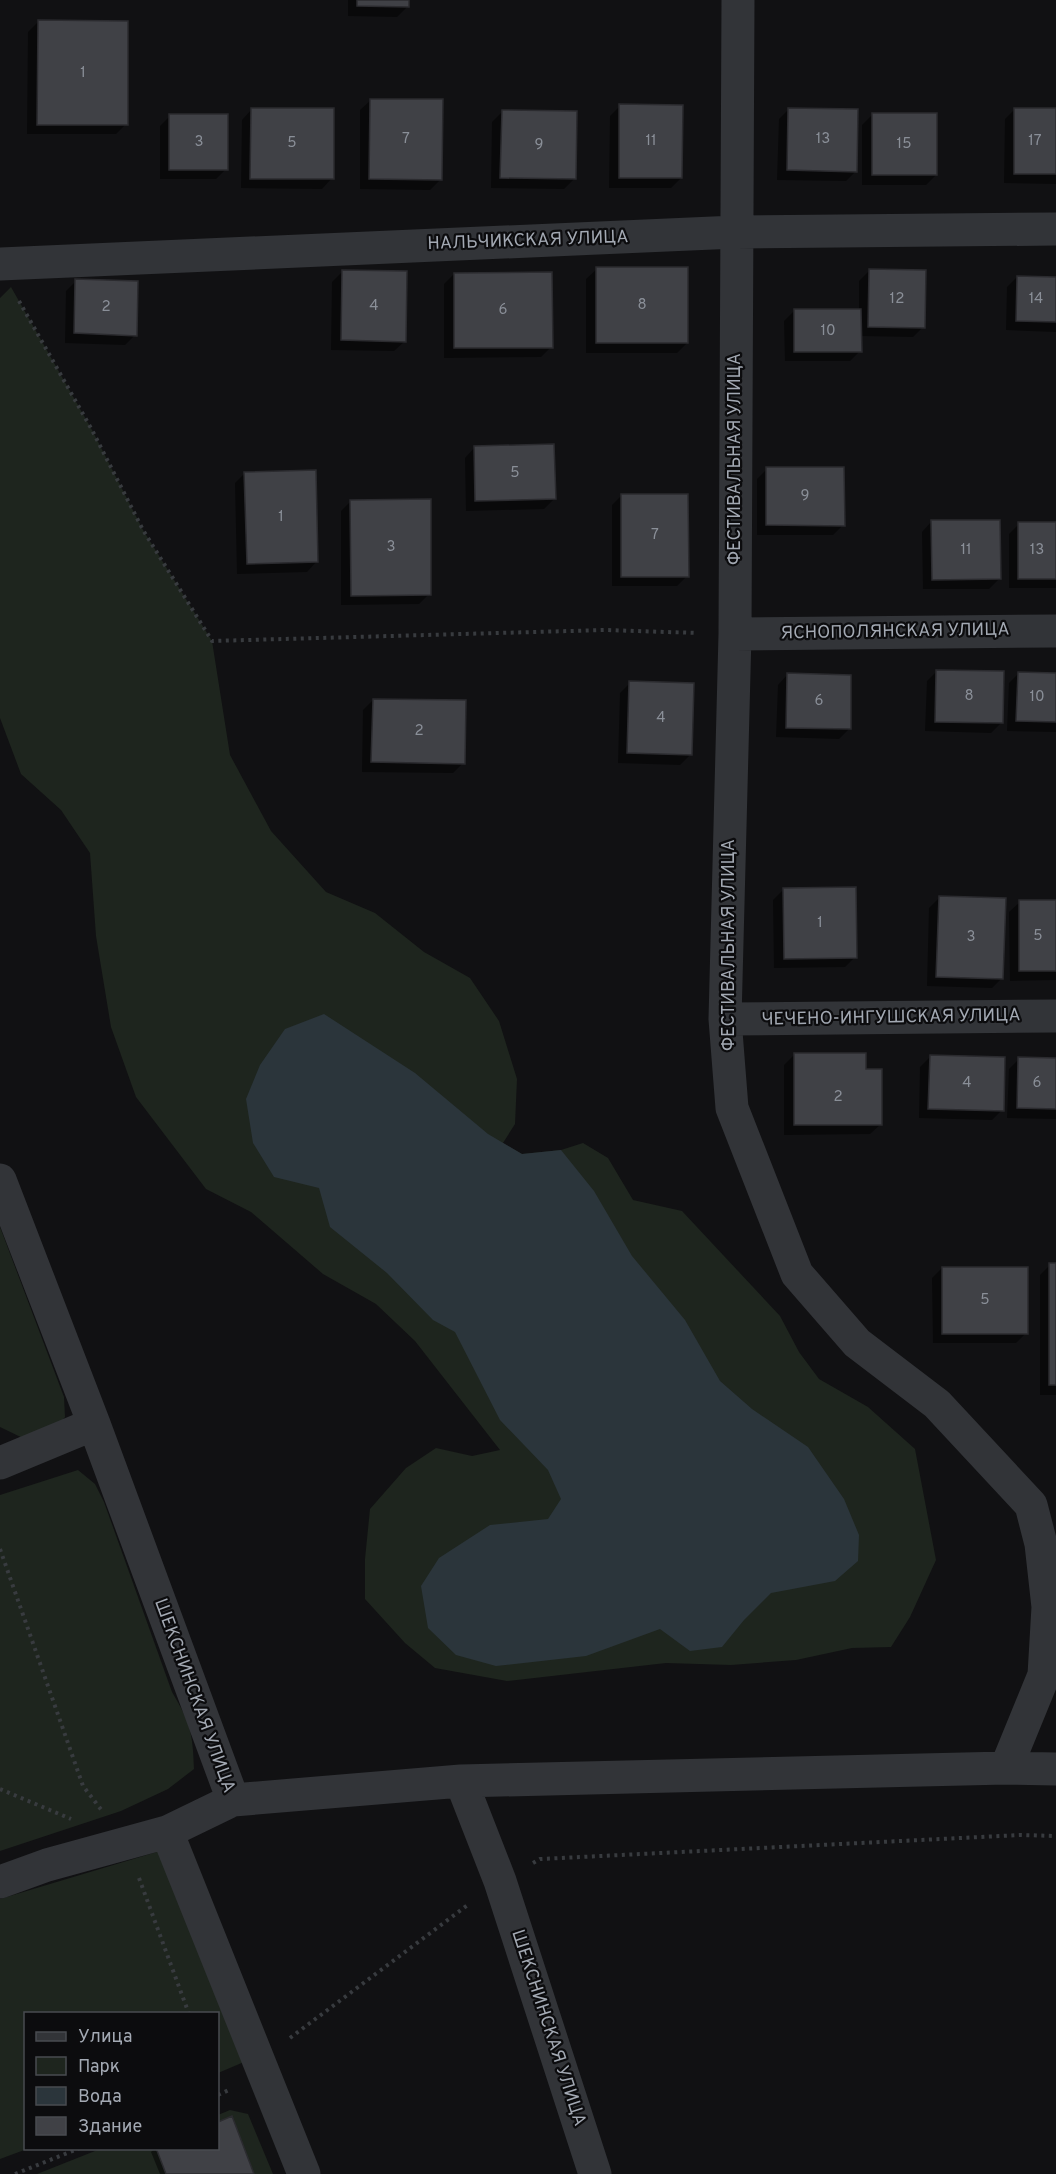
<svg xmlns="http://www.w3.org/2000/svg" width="1056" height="2174" font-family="Overpass,sans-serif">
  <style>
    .green { fill: #1e251e }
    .water { fill: #2b353b }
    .shadow { fill: #0007 }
    .building { fill: #404146; stroke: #2b2b2f; stroke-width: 1.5 }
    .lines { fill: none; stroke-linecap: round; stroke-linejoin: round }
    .path { stroke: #383b3f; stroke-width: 4; stroke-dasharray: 3 4.5; stroke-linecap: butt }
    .minor { stroke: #323438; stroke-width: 33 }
    .labels { text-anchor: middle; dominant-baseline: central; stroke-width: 4.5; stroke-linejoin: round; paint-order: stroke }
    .number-label { font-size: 15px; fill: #8a8f98 }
    .street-label { font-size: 18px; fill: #a3a9b3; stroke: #0c0c0e }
  </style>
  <rect width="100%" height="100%" fill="#111113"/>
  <path class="green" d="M 11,287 L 92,430 L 143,530 L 212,641 L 230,755 L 271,831 L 326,892 L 375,913 L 424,952 L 470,978 L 499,1021 L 517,1079 L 515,1124 L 503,1143 L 522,1154 L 561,1150 L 583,1143 L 608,1158 L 633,1200 L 682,1211 L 780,1316 L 799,1352 L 819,1379 L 868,1407 L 915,1449 L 936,1560 L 910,1617 L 891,1647 L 852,1648 L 796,1660 L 731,1665 L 666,1663 L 507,1681 L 435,1668 L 405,1643 L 365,1599 L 365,1559 L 370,1509 L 406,1468 L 436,1448 L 472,1456 L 500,1450 L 415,1341 L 376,1304 L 323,1274 L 251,1212 L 206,1189 L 136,1097 L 111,1027 L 96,936 L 90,853 L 61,810 L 21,774 L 0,718 L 0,298 Z
    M 0,1227 L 64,1397 L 65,1417 L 53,1431 L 31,1442 L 0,1427 Z
    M 78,1470 L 95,1484 L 104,1502 L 172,1692 C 190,1722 193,1733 194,1769 L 168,1789 L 121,1811 L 0,1851 L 0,1495 Z
    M 160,1851 L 244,2062 L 218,2073 L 218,2014 L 26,2014 L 27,2149 L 0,2159 L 0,1899 Z
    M 230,2110 L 248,2114 L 273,2174 L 37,2174 L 100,2149 L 218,2148 L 218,2115 Z"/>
  <path class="water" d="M 324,1014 L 415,1073 L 488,1134 L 522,1154 L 561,1150 L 594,1191 L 632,1256 L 685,1320 L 720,1381 L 752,1409 L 808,1447 L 844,1499 L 859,1535 L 858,1561 L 835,1581 L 771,1593 L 744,1620 L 722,1647 L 690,1651 L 660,1629 L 586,1656 L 496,1666 L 456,1655 L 428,1628 L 421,1586 L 439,1558 L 490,1525 L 548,1519 L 561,1499 L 548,1470 L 500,1420 L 455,1332 L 433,1320 L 387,1273 L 330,1227 L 319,1188 L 274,1177 L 253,1143 L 246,1099 L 260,1065 L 285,1029 Z"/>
  <path class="shadow" d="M 348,0 L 407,0 L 407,7 L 397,17 L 348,16 Z
    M 38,22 L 126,124 L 116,134 L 27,134 L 28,32 Z
    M 371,100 L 440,180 L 430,190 L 360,189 L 360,110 Z
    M 620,106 L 681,178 L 671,188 L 609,188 L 610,116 Z
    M 252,109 L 332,178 L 322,189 L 241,188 L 242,120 Z
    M 789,109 L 856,171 L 846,181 L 777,180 L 779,119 Z
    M 1015,109 L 1056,110 L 1056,184 L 1004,183 L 1005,119 Z
    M 502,112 L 574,179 L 564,189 L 491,188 L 492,122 Z
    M 872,115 L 936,175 L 926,185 L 862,185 L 862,125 Z
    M 170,116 L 226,169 L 216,179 L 160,179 L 160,126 Z
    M 597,269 L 687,343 L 677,353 L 586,353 L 586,279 Z
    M 869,271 L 923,327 L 913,337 L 860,336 L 860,351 L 850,361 L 785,361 L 784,321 L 794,311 L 859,311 L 859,281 Z
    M 342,272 L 405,341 L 394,351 L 331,350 L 332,282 Z
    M 454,274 L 551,347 L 541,357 L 444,358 L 444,284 Z
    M 1017,277 L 1056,278 L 1056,332 L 1006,330 L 1007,287 Z
    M 76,281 L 135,335 L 125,345 L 65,343 L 66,291 Z
    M 475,447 L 554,499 L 544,509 L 466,511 L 465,458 Z
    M 767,469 L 843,525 L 833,535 L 757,535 L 757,479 Z
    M 245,473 L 317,561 L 307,572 L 237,574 L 235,483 Z
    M 622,495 L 687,576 L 677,586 L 612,586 L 612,505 Z
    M 351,501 L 429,594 L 419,604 L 341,605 L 341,511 Z
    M 932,521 L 999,579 L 989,589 L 923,589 L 922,532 Z
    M 1056,523 L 1056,588 L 1009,588 L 1009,534 L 1019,524 Z
    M 937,671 L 1001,723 L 991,733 L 925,731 L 927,681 Z
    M 1019,673 L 1056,674 L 1056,732 L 1007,731 L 1009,683 Z
    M 788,674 L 849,729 L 839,739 L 776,737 L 778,685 Z
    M 630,683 L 691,754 L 680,765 L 618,763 L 620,693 Z
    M 373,700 L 463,763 L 453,773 L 362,772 L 363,710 Z
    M 783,890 L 855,957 L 845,967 L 774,968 L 773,900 Z
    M 939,898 L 1002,978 L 992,988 L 927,986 L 929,908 Z
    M 1056,901 L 1056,980 L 1010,981 L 1009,912 L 1020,902 Z
    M 794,1055 L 865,1071 L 881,1124 L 870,1134 L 784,1135 L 784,1065 Z
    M 930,1057 L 1002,1110 L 992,1120 L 919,1118 L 920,1067 Z
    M 1019,1059 L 1056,1060 L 1056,1119 L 1007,1118 L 1009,1069 Z
    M 1050,1265 L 1056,1265 L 1056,1395 L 1040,1395 L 1040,1275 Z
    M 942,1268 L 1026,1333 L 1016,1343 L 933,1343 L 932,1278 Z
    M 231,2118 L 253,2174 L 160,2174 L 151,2152 L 155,2148 L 218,2148 L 218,2123 Z"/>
  <path class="building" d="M 357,0 L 409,0 L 409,7 L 357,6 Z
    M 38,20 L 128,21 L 128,125 L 37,125 Z
    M 370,99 L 443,99 L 442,180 L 369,179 Z
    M 619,104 L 683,105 L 682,178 L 619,178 Z
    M 251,108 L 334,108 L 334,179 L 250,179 Z
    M 788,108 L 858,109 L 857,172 L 787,170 Z
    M 1014,108 L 1056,108 L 1056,174 L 1014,174 Z
    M 502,110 L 577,111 L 576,179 L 500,178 Z
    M 872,113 L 937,113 L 937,175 L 872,175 Z
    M 169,114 L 228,114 L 228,170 L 169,170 Z
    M 596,267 L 688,267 L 688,343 L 596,343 Z
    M 869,269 L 926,270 L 925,328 L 868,327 Z
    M 342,270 L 407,271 L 406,342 L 341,340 Z
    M 552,272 L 553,348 L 454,348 L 454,273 Z
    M 1017,276 L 1056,277 L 1056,322 L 1016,321 Z
    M 75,279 L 138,281 L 137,336 L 74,333 Z
    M 794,309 L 861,309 L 862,352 L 794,352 Z
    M 554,444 L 556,499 L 475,501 L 474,446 Z
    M 766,467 L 844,467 L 845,526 L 766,525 Z
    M 316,470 L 318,562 L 247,564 L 244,472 Z
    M 621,494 L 688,494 L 689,577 L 621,577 Z
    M 431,499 L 431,595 L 351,596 L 350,500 Z
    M 931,520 L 1000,520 L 1001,579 L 932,580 Z
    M 1018,522 L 1056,522 L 1056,579 L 1018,579 Z
    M 936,670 L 1004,671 L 1003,723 L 935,722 Z
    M 1018,672 L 1056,673 L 1056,722 L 1016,721 Z
    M 787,673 L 851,675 L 851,729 L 786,728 Z
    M 629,681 L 694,683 L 692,755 L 627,753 Z
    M 373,699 L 466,700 L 465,764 L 371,762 Z
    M 856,887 L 857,958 L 784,959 L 783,888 Z
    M 939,896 L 1006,898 L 1003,979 L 936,977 Z
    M 1019,900 L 1056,900 L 1056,971 L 1019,971 Z
    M 794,1053 L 866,1053 L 866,1069 L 882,1069 L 882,1125 L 794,1125 Z
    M 930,1055 L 1005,1057 L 1004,1111 L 928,1109 Z
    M 1018,1057 L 1056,1058 L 1056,1109 L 1017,1108 Z
    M 1049,1263 L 1056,1263 L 1056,1385 L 1049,1385 Z
    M 942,1267 L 1028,1267 L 1028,1334 L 942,1334 Z
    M 232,2116 L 254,2174 L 166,2174 L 156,2148 L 218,2148 L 218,2122 Z"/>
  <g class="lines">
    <path class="path" d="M 19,301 L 92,430 L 143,530 L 212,641 L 605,630 L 698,633
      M 0,1549 L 83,1786 L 103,1812
      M 0,1789 L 71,1819
      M 533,1863 L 540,1859 L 1021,1835 L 1056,1836
      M 139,1878 L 189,2014
      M 290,2038 L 469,1904
      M 218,2095 L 231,2089
      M 15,2174 L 80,2148"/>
    <path class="minor" d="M 738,0 L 735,634 L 725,1019 L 732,1108 L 797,1274 L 857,1343 L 937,1404 L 1031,1505 L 1041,1544 L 1048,1607 L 1044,1675 L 1006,1768
      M 0,264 L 736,232 L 1056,229
      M 735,634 L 1056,631
      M 725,1019 L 1056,1016
      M 0,1180 L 94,1424 L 233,1800 L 167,1832 L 47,1865 L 0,1882
      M 0,1463 L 94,1424
      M 461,1781 L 500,1881 L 595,2174
      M 233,1800 L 461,1781 L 1006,1768 L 1056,1769
      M 167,1832 L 304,2174"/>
  </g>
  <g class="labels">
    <g class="number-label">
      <text x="83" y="73">1</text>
      <text x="406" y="139">7</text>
      <text x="823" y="139">13</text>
      <text x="651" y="141">11</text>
      <text x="1035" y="141">17</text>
      <text x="199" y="142">3</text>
      <text x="292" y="143">5</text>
      <text x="904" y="144">15</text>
      <text x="539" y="145">9</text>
      <text x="897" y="299">12</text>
      <text x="1036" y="299">14</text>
      <text x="642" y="305">8</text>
      <text x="374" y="306">4</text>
      <text x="106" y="307">2</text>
      <text x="503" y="310">6</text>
      <text x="828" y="331">10</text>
      <text x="515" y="473">5</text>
      <text x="805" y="496">9</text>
      <text x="281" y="517">1</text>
      <text x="655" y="535">7</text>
      <text x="391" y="547">3</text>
      <text x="966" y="550">11</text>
      <text x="1037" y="550">13</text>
      <text x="969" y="696">8</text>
      <text x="1037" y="697">10</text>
      <text x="819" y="701">6</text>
      <text x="661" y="718">4</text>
      <text x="419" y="731">2</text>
      <text x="820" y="923">1</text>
      <text x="1038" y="936">5</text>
      <text x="971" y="937">3</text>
      <text x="967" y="1083">4</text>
      <text x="1037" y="1083">6</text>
      <text x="838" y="1097">2</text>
      <text x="985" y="1300">5</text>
    </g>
    <g class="street-label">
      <text transform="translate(528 241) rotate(-2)">НАЛЬЧИКСКАЯ УЛИЦА</text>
      <text transform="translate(735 459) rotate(-90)">ФЕСТИВАЛЬНАЯ УЛИЦА</text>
      <text transform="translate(895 632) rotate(-1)">ЯСНОПОЛЯНСКАЯ УЛИЦА</text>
      <text transform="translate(729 945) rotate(-90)">ФЕСТИВАЛЬНАЯ УЛИЦА</text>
      <text transform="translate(891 1018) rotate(-1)">ЧЕЧЕНО-ИНГУШСКАЯ УЛИЦА</text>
      <text transform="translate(194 1696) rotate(70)">ШЕКСНИНСКАЯ УЛИЦА</text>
      <text transform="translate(548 2028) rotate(72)">ШЕКСНИНСКАЯ УЛИЦА</text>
    </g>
  </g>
  <rect x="24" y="2012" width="195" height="138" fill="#0c0c0e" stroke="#484b50" stroke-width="1.5"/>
  <rect x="36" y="2032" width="30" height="9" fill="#323438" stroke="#484b50" stroke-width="1.5"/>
  <text x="78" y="2042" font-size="18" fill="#a3a9b3">Улица</text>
  <rect x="36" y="2057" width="30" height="18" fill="#1e251e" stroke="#484b50" stroke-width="1.5"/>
  <text x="78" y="2072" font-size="18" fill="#a3a9b3">Парк</text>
  <rect x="36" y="2087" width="30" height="18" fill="#2b353b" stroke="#484b50" stroke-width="1.5"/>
  <text x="78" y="2102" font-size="18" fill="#a3a9b3">Вода</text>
  <rect x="36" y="2117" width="30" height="18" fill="#404146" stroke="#484b50" stroke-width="1.5"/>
  <text x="78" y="2132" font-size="18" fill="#a3a9b3">Здание</text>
</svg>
